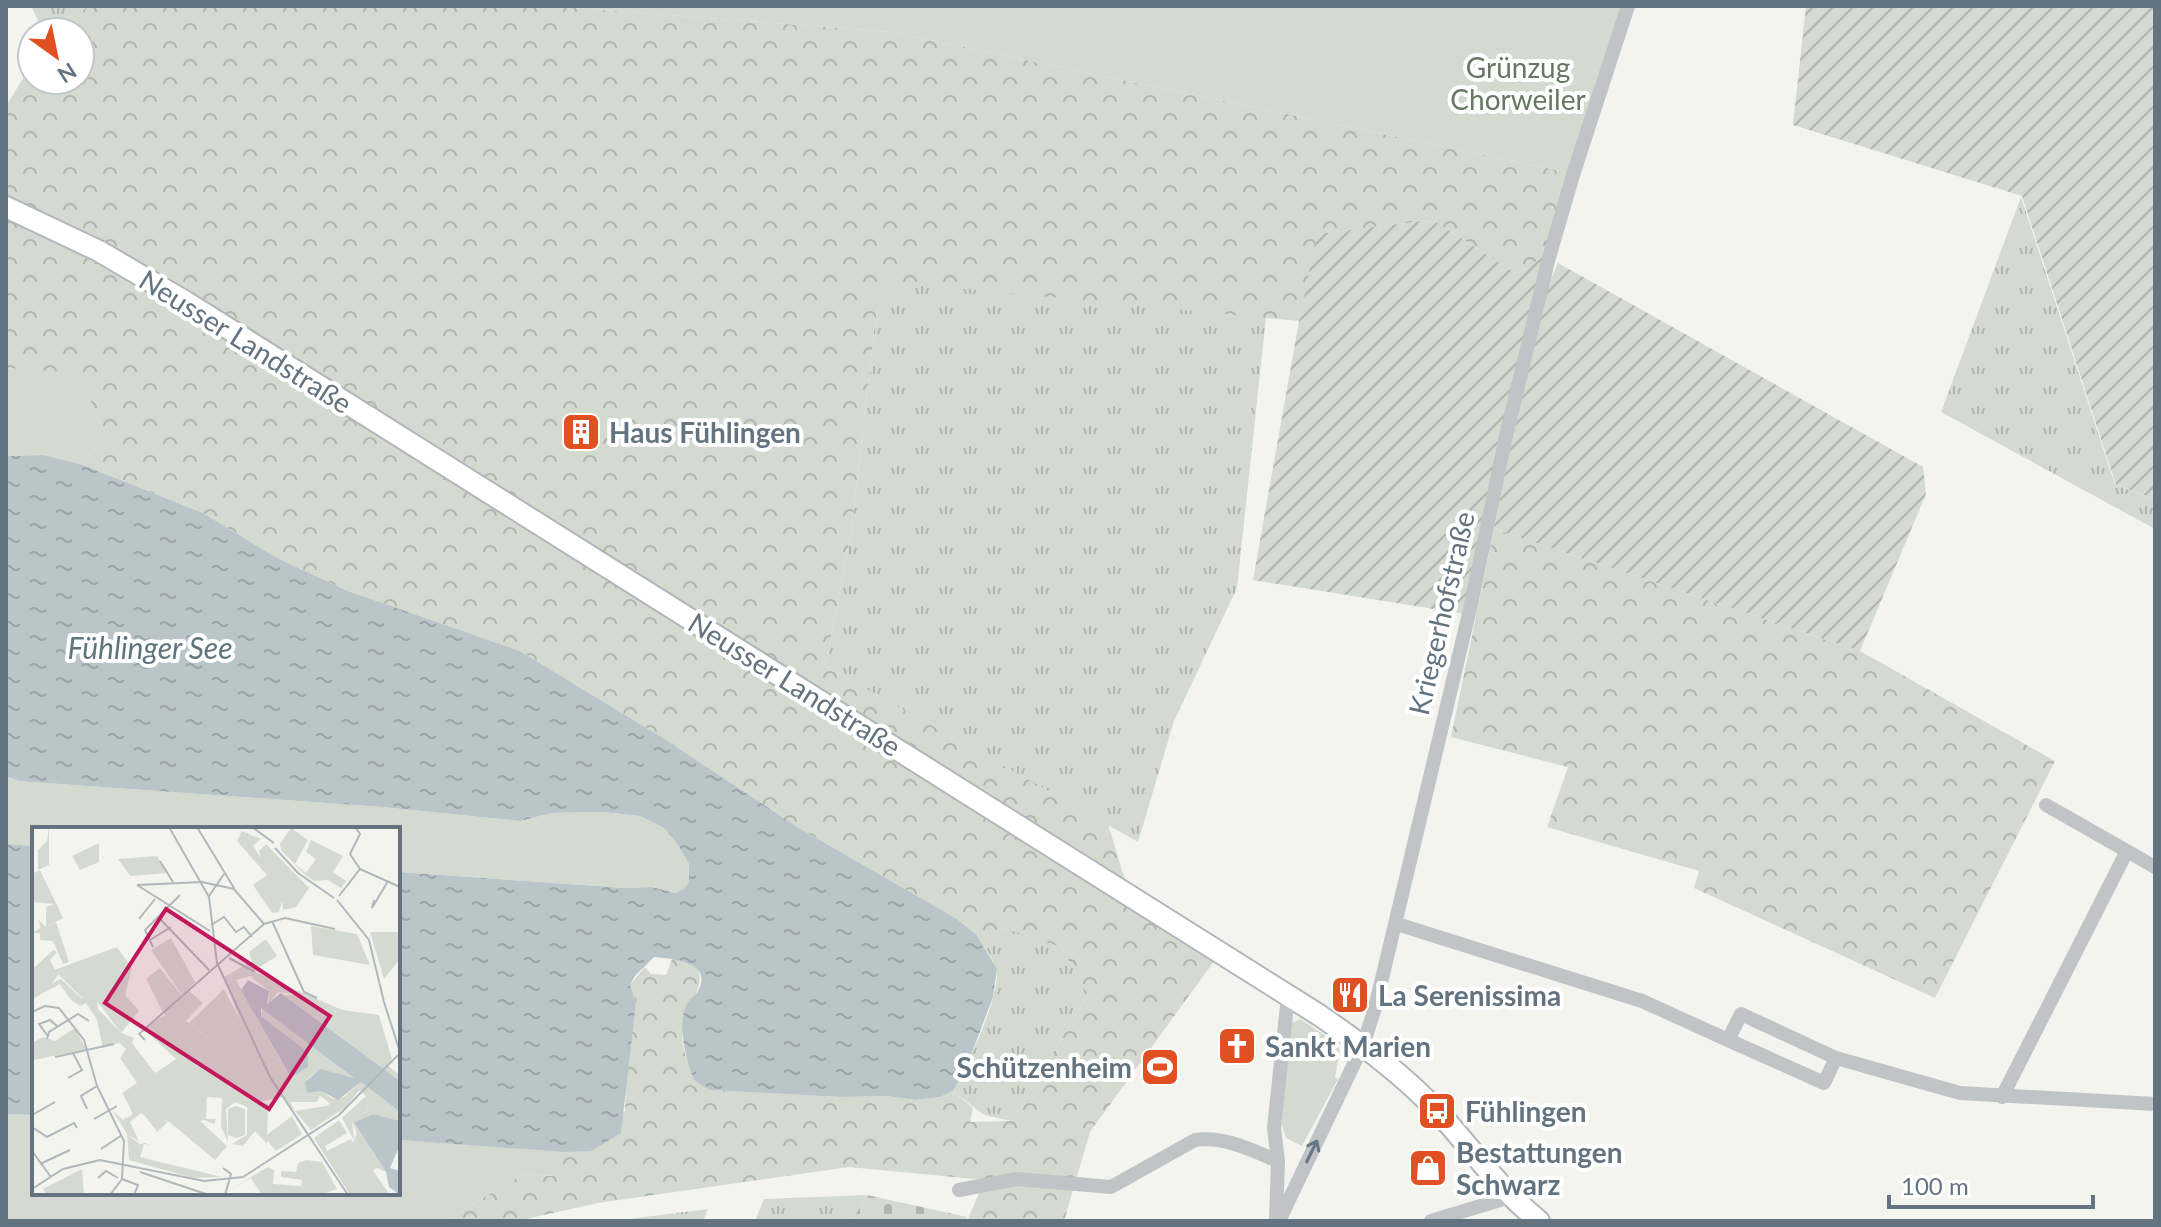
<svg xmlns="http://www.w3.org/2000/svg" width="2161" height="1227" font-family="Lato,sans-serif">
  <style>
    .grass { fill: url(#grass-tufts) }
    .forest { fill: url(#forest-crowns) }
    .cemetery { fill: url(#cemetery-stones) }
    .park { fill: #d4dad0 }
    .garden { fill: url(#garden-furrows) }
    .water { fill: url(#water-ripples) }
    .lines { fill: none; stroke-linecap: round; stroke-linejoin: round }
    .secondary-casing { stroke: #b1b6ba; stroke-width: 24 }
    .minor { stroke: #c1c4c7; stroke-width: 14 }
    .secondary { stroke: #fff; stroke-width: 20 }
    .oneway { stroke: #687784 }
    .labels { text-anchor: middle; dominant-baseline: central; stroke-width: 8; stroke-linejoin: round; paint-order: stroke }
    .park-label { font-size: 28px; fill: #667861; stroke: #fff }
    .street-label { font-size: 28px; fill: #637380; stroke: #fff }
    .poi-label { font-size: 28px; font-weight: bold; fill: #637380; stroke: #fff; text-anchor: start }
    .water-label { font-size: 30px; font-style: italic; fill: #5f757e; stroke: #fff }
    .inset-road { fill: none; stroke: #b1b8bc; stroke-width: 2 }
    .view { fill: #c2185b; fill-opacity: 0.15; stroke: #c2185b; stroke-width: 4 }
    .inset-edge { fill: none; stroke: #637380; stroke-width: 4 }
  </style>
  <defs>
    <pattern id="grass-tufts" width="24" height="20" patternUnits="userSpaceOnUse" patternTransform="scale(2)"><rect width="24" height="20" fill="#d4dad0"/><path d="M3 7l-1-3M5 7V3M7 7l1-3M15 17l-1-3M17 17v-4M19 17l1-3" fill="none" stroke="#b0b5ae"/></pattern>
    <pattern id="forest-crowns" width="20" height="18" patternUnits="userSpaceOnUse" patternTransform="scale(2)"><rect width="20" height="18" fill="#d4dad0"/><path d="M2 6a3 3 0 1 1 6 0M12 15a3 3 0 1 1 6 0" fill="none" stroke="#b0b5ae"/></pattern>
    <pattern id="cemetery-stones" width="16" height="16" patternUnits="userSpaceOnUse" patternTransform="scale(2)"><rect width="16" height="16" fill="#d4dad0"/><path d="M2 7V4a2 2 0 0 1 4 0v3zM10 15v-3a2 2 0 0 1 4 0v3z" fill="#b0b5ae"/></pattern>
    <pattern id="garden-furrows" width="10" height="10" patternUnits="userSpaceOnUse" patternTransform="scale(2)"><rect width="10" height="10" fill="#d4dad0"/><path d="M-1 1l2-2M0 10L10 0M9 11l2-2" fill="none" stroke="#b0b5ae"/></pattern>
    <pattern id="water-ripples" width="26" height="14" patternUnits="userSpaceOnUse" patternTransform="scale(2)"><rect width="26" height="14" fill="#bac5ca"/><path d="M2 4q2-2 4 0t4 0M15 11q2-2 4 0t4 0" fill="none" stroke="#9ba4a9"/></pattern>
  </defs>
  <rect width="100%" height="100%" fill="#f4f4ef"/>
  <path class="grass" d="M 31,6 L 90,6 L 67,18 L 54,32 L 44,32 Z
    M 2021,197 L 2115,485 L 2155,499 L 2155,529 L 1941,412 Z
    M 884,280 L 1266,317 L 1237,588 L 1174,721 L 1138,842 L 825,666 L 851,534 L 875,323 Z
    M 1004,928 L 1036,935 L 1061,947 L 1088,995 L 1012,1121 L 984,1115 L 953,1091 C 966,1068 1003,992 996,968 C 992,957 983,945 977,935 Z
    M 867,1195 L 852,1221 L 755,1221 L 764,1199 Z
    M 708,1209 L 703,1221 L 613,1221 Z"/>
  <path class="forest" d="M 90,6 L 548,6 L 892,32 L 1571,173 L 1547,254 L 1517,274 L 1436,222 L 1422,221 L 1318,234 L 1299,321 L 884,281 L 875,323 L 851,534 L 825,666 L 1108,824 L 1132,903 L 1220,953 L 1090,1132 L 1064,1221 L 967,1221 L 985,1180 L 849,1167 L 598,1203 L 517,1221 L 446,1221 L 522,1174 L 552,1176 L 554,1150 L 591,1151 L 625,1111 L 626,1077 L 636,1002 L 630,985 L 645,967 L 651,974 L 666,975 L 672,959 C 725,964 687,1001 683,1028 C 679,1054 693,1072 710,1090 L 841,1097 L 887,1096 L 915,1100 L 940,1097 L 953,1091 L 973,1108 L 970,1122 L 1012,1121 L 1088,995 L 1061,947 L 1004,928 L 977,935 L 957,919 L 799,828 L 663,738 L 520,651 L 348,591 L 277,558 L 203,513 L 83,465 L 105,433 L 77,374 L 6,368 L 6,106 L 32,64 L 32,80 L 80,80 L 80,32 L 54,32 L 67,18 Z
    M 1494,529 L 1860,651 L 2055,761 L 1935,998 L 1694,888 L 1699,871 L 1547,827 L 1568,767 L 1451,737 Z"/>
  <path class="cemetery" d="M 867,1195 L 967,1217 L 965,1221 L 852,1221 Z"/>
  <path class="park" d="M 548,6 L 1625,6 L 1571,173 L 892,32 Z
    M 6,368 L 77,373 L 105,433 L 83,465 L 44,455 L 6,456 Z
    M 6,776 L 18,781 L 382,807 L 520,821 L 552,813 L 602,812 L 640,816 L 664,828 L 678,845 L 689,864 L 689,881 L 684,889 L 675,893 L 652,887 L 626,888 L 398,872 L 398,829 L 34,829 L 34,846 L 6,844 Z
    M 1300,1019 L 1338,1044 L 1340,1051 L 1335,1077 L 1338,1079 L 1302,1146 L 1286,1138 L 1281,1122 L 1292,1023 Z
    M 6,1114 L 34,1115 L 34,1193 L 398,1193 L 398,1140 L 554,1150 L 553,1176 L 522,1174 L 446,1221 L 6,1221 Z"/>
  <path class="garden" d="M 1806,6 L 2155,6 L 2155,499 L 2116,485 L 2022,196 L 1793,125 Z
    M 1422,221 L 1436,222 L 1517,274 L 1547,254 L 1465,614 L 1253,580 L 1299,321 L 1317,234 Z
    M 1558,263 L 1923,467 L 1926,494 L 1860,651 L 1494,529 L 1512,439 L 1549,283 Z"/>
  <path class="water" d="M 44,455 L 83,465 L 203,513 L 277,558 L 348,591 L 520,651 L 663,738 L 799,828 L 957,919 L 977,935 L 997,969 L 993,997 L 967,1066 L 953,1091 L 940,1097 L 915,1100 L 887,1096 L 841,1097 L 710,1090 L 694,1080 C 686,1059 677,1028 686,1006 C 688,1000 695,997 698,991 C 714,961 671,959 654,957 L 635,976 L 630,985 L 636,1002 L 621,1133 L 591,1151 L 567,1152 L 398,1140 L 398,872 L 626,888 L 652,887 L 675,893 L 684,889 L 689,881 L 689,864 L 678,845 L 664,828 L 640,816 L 602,812 L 552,813 L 520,821 L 382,807 L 18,781 L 6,776 L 6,456 Z
    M 6,844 L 34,846 L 34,1115 L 6,1114 Z"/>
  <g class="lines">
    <defs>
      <path id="secondary" d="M 6,207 L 99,251 L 186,302 L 1319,1015 C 1361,1044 1403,1074 1438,1112 C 1474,1151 1497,1187 1539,1221"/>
    </defs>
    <use href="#secondary" class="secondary-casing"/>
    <path class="minor" d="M 2046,805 L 2155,867
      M 1397,924 L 1642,1001 L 1728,1040 L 1741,1014 L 1836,1058 L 1960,1093 L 2155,1104
      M 1728,1040 L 1824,1083 L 1836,1058
      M 2002,1097 L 2127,851
      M 959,1190 L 1017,1179 L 1111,1187 L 1195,1140 C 1225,1136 1251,1150 1278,1161
      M 1276,1219 L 1278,1161 L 1274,1128 L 1288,996
      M 1279,1221 L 1363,1045 L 1375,1008 L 1470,609 L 1506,436 L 1548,261 L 1573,175 L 1628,6
      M 1431,1221 L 1510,1197"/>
    <use href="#secondary" class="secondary"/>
  </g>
  <defs><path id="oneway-shaft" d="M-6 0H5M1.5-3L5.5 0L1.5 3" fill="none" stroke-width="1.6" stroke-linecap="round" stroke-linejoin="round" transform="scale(2)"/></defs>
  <use class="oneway" href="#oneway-shaft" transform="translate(1312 1151) rotate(-64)"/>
  <defs>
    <symbol id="building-square" viewBox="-11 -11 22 22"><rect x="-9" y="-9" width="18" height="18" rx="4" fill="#e15022" stroke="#fff"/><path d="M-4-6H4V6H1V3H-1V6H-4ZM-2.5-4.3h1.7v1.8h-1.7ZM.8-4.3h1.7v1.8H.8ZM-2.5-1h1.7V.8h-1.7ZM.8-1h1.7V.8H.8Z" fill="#fff"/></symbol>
    <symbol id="restaurant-square" viewBox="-11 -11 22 22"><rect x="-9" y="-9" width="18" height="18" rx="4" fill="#e15022" stroke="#fff"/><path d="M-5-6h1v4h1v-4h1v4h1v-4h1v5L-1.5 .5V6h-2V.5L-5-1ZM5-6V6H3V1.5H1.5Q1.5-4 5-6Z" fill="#fff"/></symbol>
    <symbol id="church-square" viewBox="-11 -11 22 22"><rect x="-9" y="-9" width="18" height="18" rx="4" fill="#e15022" stroke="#fff"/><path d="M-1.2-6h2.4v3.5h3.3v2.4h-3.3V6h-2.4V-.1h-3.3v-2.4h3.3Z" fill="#fff"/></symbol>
    <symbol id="stadium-square" viewBox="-11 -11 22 22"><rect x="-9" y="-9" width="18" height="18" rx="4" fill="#e15022" stroke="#fff"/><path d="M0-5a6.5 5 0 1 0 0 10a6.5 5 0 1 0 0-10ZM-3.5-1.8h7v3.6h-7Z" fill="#fff"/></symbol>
    <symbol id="bus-square" viewBox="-11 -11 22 22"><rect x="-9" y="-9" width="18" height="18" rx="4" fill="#e15022" stroke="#fff"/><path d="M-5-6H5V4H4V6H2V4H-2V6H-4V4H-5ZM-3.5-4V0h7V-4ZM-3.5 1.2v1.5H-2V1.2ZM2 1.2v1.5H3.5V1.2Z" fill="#fff"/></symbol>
    <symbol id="shop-square" viewBox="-11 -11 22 22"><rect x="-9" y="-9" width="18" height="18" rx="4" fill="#e15022" stroke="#fff"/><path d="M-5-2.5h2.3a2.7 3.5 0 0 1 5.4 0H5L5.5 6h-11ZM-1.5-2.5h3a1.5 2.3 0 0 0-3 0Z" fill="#fff"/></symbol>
  </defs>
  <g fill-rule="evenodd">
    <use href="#building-square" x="559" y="410" width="44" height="44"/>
    <use href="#restaurant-square" x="1328" y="973" width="44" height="44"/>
    <use href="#church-square" x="1215" y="1024" width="44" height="44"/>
    <use href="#stadium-square" x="1138" y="1045" width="44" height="44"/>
    <use href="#bus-square" x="1415" y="1089" width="44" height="44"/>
    <use href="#shop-square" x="1406" y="1146" width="44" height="44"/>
  </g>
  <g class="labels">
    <g class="park-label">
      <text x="1518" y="67">Grünzug<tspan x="1518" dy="32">Chorweiler</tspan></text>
    </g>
    <g class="street-label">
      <text transform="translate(246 341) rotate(32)">Neusser Landstraße</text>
      <text transform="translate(1441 613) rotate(-77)">Kriegerhofstraße</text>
      <text transform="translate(795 684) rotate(32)">Neusser Landstraße</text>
    </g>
    <g class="poi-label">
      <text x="609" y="432">Haus Fühlingen</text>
      <text x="1378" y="995">La Serenissima</text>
      <text x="1265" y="1046">Sankt Marien</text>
      <text x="1132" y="1067" text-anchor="end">Schützenheim</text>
      <text x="1465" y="1111">Fühlingen</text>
      <text x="1456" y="1152">Bestattungen<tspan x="1456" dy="32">Schwarz</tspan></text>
    </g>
    <g class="water-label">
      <text x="150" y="647">Fühlinger See</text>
    </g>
  </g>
  <g transform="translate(32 827)">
    <rect width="368" height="368" fill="#f4f4ef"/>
    <path d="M 17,0 L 17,38 L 6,43 L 6,23 L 15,14 ZM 259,1 L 276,13 L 263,37 L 274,46 L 284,32 L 274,25 L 279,13 L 311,29 L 301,45 L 314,54 L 309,61 L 296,53 L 282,54 L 270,45 L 249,23 L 248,17 ZM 210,4 L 229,12 L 221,19 L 229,31 L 227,24 L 234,17 L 277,61 L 264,80 L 251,83 L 250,74 L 247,85 L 240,86 L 221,58 L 235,48 L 205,14 ZM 7,93 L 14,100 L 24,95 L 37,135 L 31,137 L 21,114 L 8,113 L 8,106 L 0,106 L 8,101 ZM 279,99 L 325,107 L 338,138 L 281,128 ZM 338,105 L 368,105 L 368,132 L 352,152 ZM 192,162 L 207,191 L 184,217 L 157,196 ZM 43,201 L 54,222 L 2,233 L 0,216 L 11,210 L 23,214 ZM 172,263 L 236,277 L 235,317 L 223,304 L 211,319 L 200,317 L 215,308 L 215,280 L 203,275 L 194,282 L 196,315 L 189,300 L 190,271 L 175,270 L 174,292 L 184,292 L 182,297 L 172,293 ZM 100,270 L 105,283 L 111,283 L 125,297 L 137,294 L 125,305 L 110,285 L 98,295 L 107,314 L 96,308 L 108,317 L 113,316 L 118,318 L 112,317 L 108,330 L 190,350 L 161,351 L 97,333 L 95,307 L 81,284 L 91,293 L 101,287 L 95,275 ZM 274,333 L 290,335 L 305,362 L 288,368 L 230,368 L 219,351 L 197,363 L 236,340 L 242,343 L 241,357 L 269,359 L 270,353 L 249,350 L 249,344 L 264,345 L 266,336 Z" fill="#d4dad0"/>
    <path d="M 67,16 L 67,35 L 48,43 L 40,29 ZM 125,29 L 135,46 L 98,49 L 86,32 ZM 8,43 L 31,91 L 14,100 L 14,80 L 23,77 L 0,75 L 0,47 ZM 139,111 L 163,155 L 150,168 L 119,123 ZM 234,112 L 245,129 L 221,144 L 310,183 L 347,188 L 360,232 L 355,238 L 270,168 L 246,165 L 236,177 L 237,164 L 218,149 L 204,153 L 263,260 L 259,267 L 288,269 L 285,275 L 258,275 L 263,284 L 294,279 L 328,262 L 314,280 L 279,303 L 251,270 L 225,275 L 171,236 L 126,192 L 135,187 L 149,199 L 154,194 L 184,217 L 207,191 L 192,150 L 220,134 L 217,125 ZM 334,269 L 336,283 L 320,294 L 322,313 L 310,291 ZM 307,293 L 315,306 L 293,319 L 295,324 L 319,312 L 358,368 L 318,368 L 282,311 Z" fill="#d4dad0"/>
    <path d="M 21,123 L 25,125 L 18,133 L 26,148 L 20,156 L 29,152 L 49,171 L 59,167 L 59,128 L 66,182 L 89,206 L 102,211 L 100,216 L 123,246 L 144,232 L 113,203 L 126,192 L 171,236 L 233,280 L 229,302 L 222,302 L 219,279 L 224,277 L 173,263 L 172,293 L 168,294 L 195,319 L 183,333 L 135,293 L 127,299 L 105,283 L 100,271 L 95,275 L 90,266 L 105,256 L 88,231 L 94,222 L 87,216 L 71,221 L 65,193 L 54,176 L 48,179 L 39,173 L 28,157 L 0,172 L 0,143 ZM 252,168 L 270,168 L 342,195 L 355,238 L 368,248 L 368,254 ZM 230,181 L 322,251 L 287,243 L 275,252 L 275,266 L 289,264 L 301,272 L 312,270 L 329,255 L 368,285 L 368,294 L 341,287 L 322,297 L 354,345 L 345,341 L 339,345 L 321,315 L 325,306 L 320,294 L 336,283 L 334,269 L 328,263 L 302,279 L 288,269 L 259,267 L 263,260 L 250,250 L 251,244 L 266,247 L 276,240 L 276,225 L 229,189 ZM 204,279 L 213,282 L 213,308 L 204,311 L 196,308 L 196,282 ZM 260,289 L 270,307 L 244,324 L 232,310 ZM 50,342 L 52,368 L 15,368 L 11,362 Z" fill="#d4dad0"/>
    <path d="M 85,120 L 100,141 L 93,168 L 107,184 L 89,206 L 63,171 L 49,170 L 22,143 ZM 128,141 L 150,169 L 156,163 L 171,176 L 149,199 L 132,187 L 114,152 Z" fill="#d4dad0"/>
    <path d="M 216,153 L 237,164 L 235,177 L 249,166 L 368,254 L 368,285 L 329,255 L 306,273 L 289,264 L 275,266 L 273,255 L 288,242 L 322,251 L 229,181 L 229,189 L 276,225 L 276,240 L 264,248 L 256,246 L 209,163 ZM 341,287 L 368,294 L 368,318 L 358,341 L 368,344 L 368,368 L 357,360 L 354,345 L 322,296 Z" fill="#bac5ca"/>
    <path class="inset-road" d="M 137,0 L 177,70 L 185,136 L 238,250 L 316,368M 165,0 L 202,61M 220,0 L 242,16M 323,0 L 328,7 L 318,27 L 328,42M 243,21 L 266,46 L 302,71M 128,34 L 141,55M 105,58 L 170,55 L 202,62 L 232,97M 105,58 L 178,104M 177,69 L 192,47M 307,69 L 328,42 L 368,60M 305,73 L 337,113 L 352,175M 342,73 L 340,81 L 356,54M 107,92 L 123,72M 128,92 L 177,143M 240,94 L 272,165 L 285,171M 179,98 L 192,90 L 204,105 L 212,100 L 220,110M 118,113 L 139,100M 121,120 L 113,103 L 148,68M 197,131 L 223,145M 352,175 L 368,225M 0,185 L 13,179 L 27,181 L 52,213 L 65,259 L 92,314 L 90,352 L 78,368M 15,208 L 7,197 L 18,193 L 26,200M 15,212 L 17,205 L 46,187 L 57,194M 113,213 L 107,207 L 232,97 L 253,91 L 303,102M 23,230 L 82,217M 36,251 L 50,243 L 41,226M 55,282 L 49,269 L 65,259M 0,288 L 23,275M 62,292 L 85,279M 0,300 L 15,310 L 42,296 L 45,301M 69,322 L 90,308M 0,324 L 19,350M 8,337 L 38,323M 191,341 L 199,347 L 193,368M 108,345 L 177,368M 66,351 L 74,344 L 86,351M 90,352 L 106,358 L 102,368M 0,362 L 31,342 L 68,333 L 172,354 L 211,350 L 307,288 L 366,228"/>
    <path class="view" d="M 134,82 L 298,189 L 237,282 L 73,176 Z"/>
    <rect width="368" height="368" class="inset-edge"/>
  </g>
  <rect width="2161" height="1227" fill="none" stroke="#637380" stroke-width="16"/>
  <g transform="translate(56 56) rotate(147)"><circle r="38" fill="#ffffff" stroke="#c1c7cc" stroke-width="2"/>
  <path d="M0-6L14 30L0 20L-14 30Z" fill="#e15022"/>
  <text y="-12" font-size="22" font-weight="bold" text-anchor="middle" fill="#637380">N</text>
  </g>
  <path d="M1889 1195v12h204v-12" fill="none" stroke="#637380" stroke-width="4"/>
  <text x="1901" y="1195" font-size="24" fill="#637380" stroke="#ffffff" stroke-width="6" paint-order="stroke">100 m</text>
</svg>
